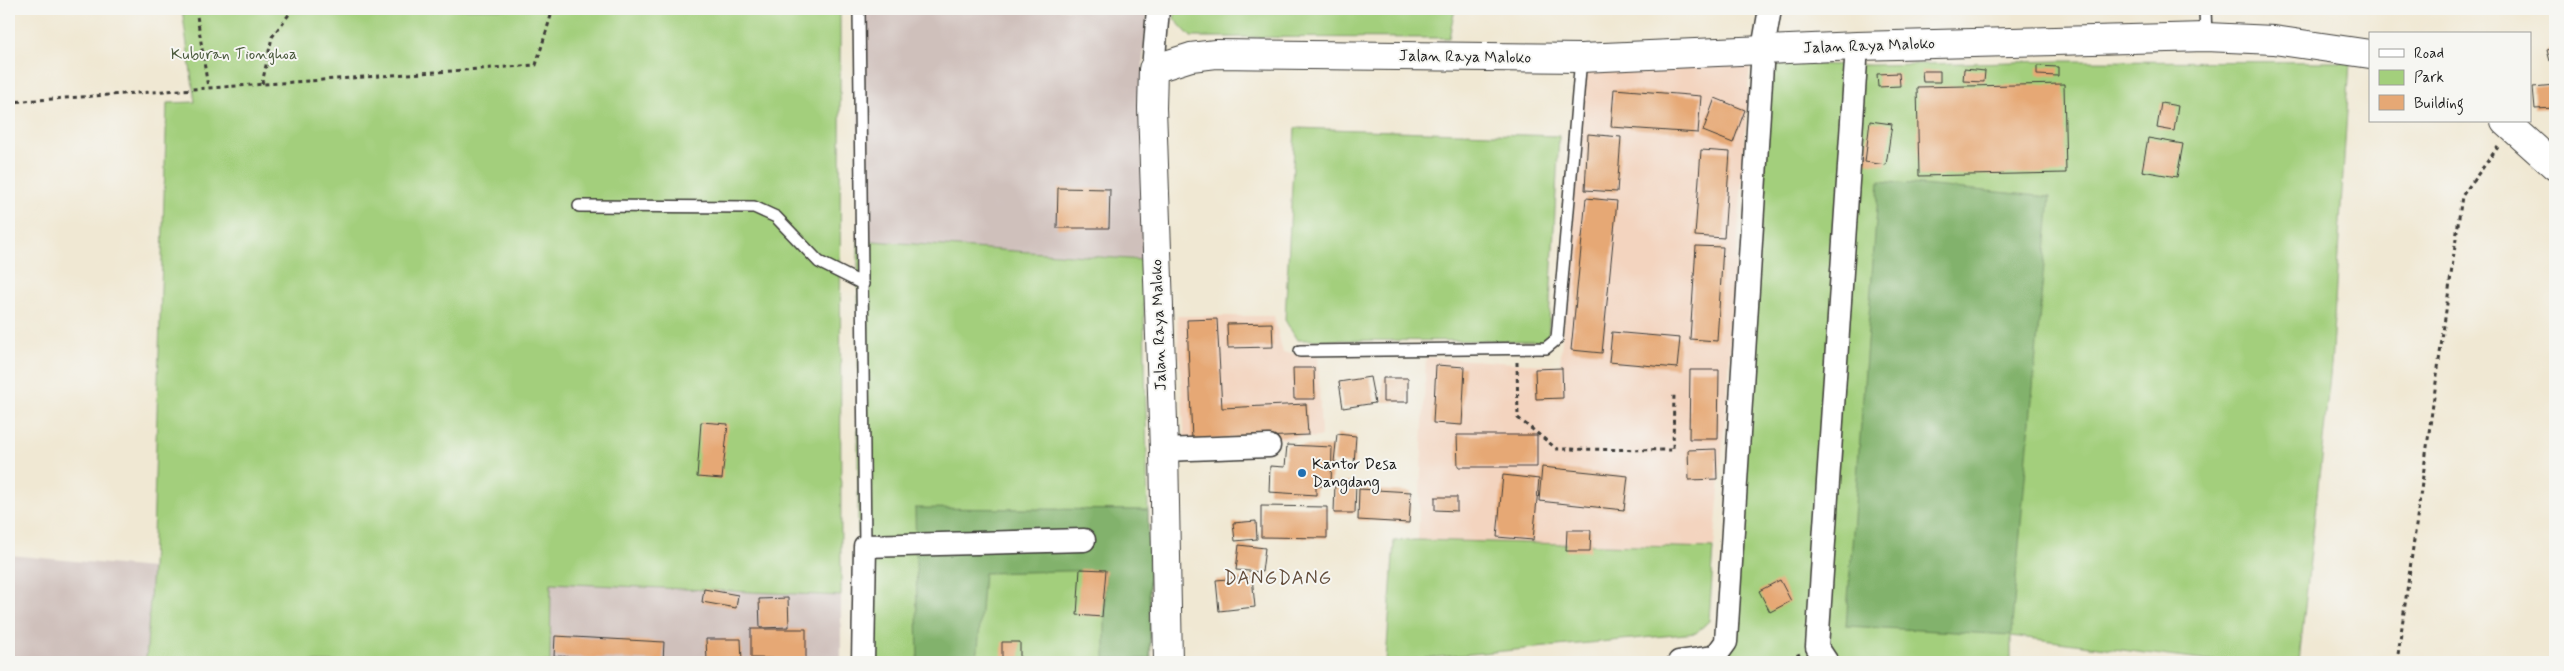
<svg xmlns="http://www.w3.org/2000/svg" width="2564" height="671" font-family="Mynerve,sans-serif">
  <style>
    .built { fill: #f3d4bf }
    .industrial { fill: #cfc0bb }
    .green { fill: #a3cf7c; stroke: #60764c }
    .forest { fill: #82b26c; stroke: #4f6744 }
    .building { fill: #e6a875 }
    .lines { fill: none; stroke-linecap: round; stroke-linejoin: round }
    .service-casing { stroke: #3c3b37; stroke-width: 14 }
    .minor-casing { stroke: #3c3b37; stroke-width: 25 }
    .tertiary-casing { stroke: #3c3b37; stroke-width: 30 }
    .path { stroke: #3c3b37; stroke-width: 3; stroke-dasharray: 4 4; stroke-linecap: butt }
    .service { stroke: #fff; stroke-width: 11 }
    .minor { stroke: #fff; stroke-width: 22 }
    .tertiary { stroke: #fff; stroke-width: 28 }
    .poi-dot { fill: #1f6fb2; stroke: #f6f6f2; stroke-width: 2 }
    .labels { text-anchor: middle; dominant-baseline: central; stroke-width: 4; stroke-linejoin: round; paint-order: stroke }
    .street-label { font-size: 16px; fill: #1c1c1c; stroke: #f6f6f2 }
    .park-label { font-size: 16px; fill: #4b5b3e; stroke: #f6f6f2 }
    .poi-label { font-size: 16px; fill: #1c1c1c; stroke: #f6f6f2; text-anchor: start }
    .quarter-label { font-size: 19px; letter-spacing: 1px; fill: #634d3b; stroke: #f6f6f2 }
  </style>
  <rect width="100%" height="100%" fill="#f6f6f2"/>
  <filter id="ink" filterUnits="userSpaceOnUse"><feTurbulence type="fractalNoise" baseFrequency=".02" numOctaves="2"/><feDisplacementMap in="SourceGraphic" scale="10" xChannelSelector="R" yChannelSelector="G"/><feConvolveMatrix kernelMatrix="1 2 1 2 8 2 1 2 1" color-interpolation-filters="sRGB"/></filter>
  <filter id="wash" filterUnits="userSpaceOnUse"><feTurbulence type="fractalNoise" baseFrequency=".0096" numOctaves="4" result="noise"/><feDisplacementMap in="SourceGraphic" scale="20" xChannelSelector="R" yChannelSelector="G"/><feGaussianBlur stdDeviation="1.12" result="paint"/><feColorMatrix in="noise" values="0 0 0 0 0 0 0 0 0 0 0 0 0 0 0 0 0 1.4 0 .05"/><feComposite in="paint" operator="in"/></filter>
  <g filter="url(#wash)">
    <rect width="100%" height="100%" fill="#f0e8d3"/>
    <path class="built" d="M 1750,62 L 1729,372 L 1714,548 L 1418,540 L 1426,357 L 1560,366 L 1582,67 Z
      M 1177,316 L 1274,316 L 1283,353 L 1318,353 L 1321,437 L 1185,442 Z"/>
    <path class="industrial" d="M 858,9 L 1148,9 L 1143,59 L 1143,260 L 858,240 Z
      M 9,555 L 152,568 L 146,662 L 9,662 Z
      M 550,583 L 841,596 L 841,662 L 550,662 Z"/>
    <path class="green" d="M 182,9 L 840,9 L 841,596 L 551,583 L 550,662 L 146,662 L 152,568 L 167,103 L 195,102 Z
      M 1176,9 L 1455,9 L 1449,38 L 1191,37 L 1174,19 Z
      M 2062,61 L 2350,62 L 2331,366 L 2299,662 L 2217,662 L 2011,636 L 2011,662 L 1646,662 L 1730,655 L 1772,64 L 1872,65 Z
      M 1295,128 L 1559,136 L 1548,341 L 1297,340 L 1285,320 Z
      M 858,240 L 1143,260 L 1151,662 L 858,662 Z
      M 1418,540 L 1714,548 L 1709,621 L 1696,633 L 1386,662 L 1394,541 Z"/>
    <path class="forest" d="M 1879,181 L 2050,197 L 2011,635 L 1846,626 Z
      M 915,508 L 1148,510 L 1150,659 L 1105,659 L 1105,570 L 984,573 L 977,662 L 918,662 Z"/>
    <g id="blocks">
      <path class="building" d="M 2555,48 L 2555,60 L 2550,61 L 2547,50 Z
        M 2037,66 L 2058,67 L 2058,76 L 2037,75 Z
        M 1964,69 L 1985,71 L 1984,82 L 1963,81 Z
        M 1922,71 L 1940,71 L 1940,82 L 1923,82 Z
        M 1899,73 L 1900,86 L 1878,87 L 1877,74 Z
        M 2064,84 L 2066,173 L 1919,176 L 1917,87 Z
        M 2555,85 L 2555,108 L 2535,109 L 2533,87 Z
        M 1614,89 L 1701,96 L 1698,133 L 1611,127 Z
        M 1715,98 L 1745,110 L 1733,143 L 1703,131 Z
        M 2161,103 L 2178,106 L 2174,131 L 2157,128 Z
        M 1870,121 L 1892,124 L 1886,165 L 1865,162 Z
        M 1588,134 L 1621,137 L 1617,192 L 1585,190 Z
        M 2148,138 L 2183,144 L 2177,177 L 2142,171 Z
        M 1701,150 L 1730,152 L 1724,238 L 1695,236 Z
        M 1058,188 L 1110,189 L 1109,228 L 1057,228 Z
        M 1586,198 L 1617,201 L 1602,353 L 1571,350 Z
        M 1696,246 L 1723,247 L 1717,341 L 1690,339 Z
        M 1217,319 L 1222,408 L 1306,404 L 1308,435 L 1192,440 L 1187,320 Z
        M 1272,323 L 1273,347 L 1228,348 L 1227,324 Z
        M 1612,332 L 1680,338 L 1677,368 L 1609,362 Z
        M 1436,365 L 1465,367 L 1462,425 L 1433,423 Z
        M 1293,368 L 1314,368 L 1315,399 L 1294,399 Z
        M 1562,368 L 1563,398 L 1536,399 L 1535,369 Z
        M 1690,370 L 1719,370 L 1718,439 L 1689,439 Z
        M 1370,377 L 1375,403 L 1343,408 L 1339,382 Z
        M 1383,378 L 1408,378 L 1408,402 L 1383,402 Z
        M 701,422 L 728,424 L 722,479 L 697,477 Z
        M 1337,434 L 1356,436 L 1354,464 L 1334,462 Z
        M 1457,435 L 1537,435 L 1537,467 L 1458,467 Z
        M 1287,445 L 1332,447 L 1331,486 L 1316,486 L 1316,495 L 1269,492 L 1270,466 L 1285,467 Z
        M 1716,449 L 1717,479 L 1689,480 L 1688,450 Z
        M 1542,467 L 1628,476 L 1624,510 L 1539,501 Z
        M 1503,475 L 1539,479 L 1533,540 L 1497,537 Z
        M 1335,482 L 1356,483 L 1355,513 L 1334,513 Z
        M 1359,489 L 1411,492 L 1409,523 L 1358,520 Z
        M 1435,497 L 1457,497 L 1457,511 L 1435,510 Z
        M 1261,506 L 1327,507 L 1327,538 L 1261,537 Z
        M 1256,521 L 1257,539 L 1235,541 L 1233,523 Z
        M 1567,530 L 1591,530 L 1590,551 L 1566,551 Z
        M 1239,545 L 1265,548 L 1262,572 L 1236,570 Z
        M 1080,569 L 1106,570 L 1102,617 L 1077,615 Z
        M 1252,577 L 1255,607 L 1219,611 L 1216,580 Z
        M 1780,580 L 1791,601 L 1770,612 L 1759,591 Z
        M 704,589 L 738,595 L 736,608 L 702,602 Z
        M 788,598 L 789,627 L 760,628 L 759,599 Z
        M 751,629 L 806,629 L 806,659 L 751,658 Z
        M 555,636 L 664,642 L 663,661 L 554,656 Z
        M 706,639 L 741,639 L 742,661 L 707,661 Z
        M 1002,642 L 1020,642 L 1020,660 L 1002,660 Z"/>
    </g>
  </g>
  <g filter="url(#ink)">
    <use href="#blocks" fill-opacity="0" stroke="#3c3b37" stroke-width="1"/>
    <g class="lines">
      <defs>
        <path id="service" d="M 859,9 L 865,546
          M 2205,9 L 2206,37
          M 579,206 L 754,207 L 776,217 L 819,262 L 863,284
          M 1300,351 L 1546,348 L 1557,339 L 1581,58"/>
        <path id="minor" d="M 1153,69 L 1158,9
          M 1164,450 L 1269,446
          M 863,662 L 865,546 L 1084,540
          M 1679,662 L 1715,657 L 1726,642 L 1763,49 L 1770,9
          M 1827,662 L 1817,647 L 1857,46"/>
        <path id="tertiary" d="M 2505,121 L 2555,166
          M 1168,662 L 1164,450 L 1152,108 L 1153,69 L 1191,57 L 1216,54 L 1581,58 L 1857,46 L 2206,37 L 2274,40 L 2370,54"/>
      </defs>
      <use href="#service" class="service-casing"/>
      <use href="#minor" class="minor-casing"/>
      <use href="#tertiary" class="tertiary-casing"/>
      <path class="path" d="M 196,9 L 208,88
        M 793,9 L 846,12
        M 262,84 L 272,37 L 293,9
        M 9,102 L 536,65 L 553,9
        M 1517,362 L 1518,418 L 1557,449 L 1673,450 L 1674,393
        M 1782,662 L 1800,654
        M 2397,662 L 2462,196 L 2498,147"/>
      <use href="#service" class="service"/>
      <use href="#minor" class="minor"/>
      <use href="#tertiary" class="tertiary"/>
    </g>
  </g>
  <circle class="poi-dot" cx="1302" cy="473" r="5"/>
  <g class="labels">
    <g class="street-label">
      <text transform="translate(1869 46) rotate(-2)">Jalan Raya Maloko</text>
      <text transform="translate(1465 57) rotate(1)">Jalan Raya Maloko</text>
      <text transform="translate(1159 325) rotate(-92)">Jalan Raya Maloko</text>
    </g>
    <g class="park-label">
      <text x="234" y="54">Kuburan Tionghoa</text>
    </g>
    <g class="poi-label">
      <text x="1312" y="464">Kantor Desa<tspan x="1312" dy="18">Dangdang</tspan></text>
    </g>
    <g class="quarter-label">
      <text x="1278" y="578">DANGDANG</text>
    </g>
  </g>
  <rect width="2564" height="671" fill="none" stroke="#f6f6f2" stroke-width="30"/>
  <rect x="2369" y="32" width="162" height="90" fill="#f6f6f2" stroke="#9f9f9c"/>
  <rect x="2379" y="49" width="25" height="8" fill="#ffffff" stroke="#9f9f9c"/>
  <text x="2414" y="58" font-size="15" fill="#1c1c1c">Road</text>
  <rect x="2379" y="70" width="25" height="15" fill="#a3cf7c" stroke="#9f9f9c"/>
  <text x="2414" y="82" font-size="15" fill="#1c1c1c">Park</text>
  <rect x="2379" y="95" width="25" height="15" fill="#e6a875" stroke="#9f9f9c"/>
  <text x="2414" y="108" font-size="15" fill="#1c1c1c">Building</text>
</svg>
